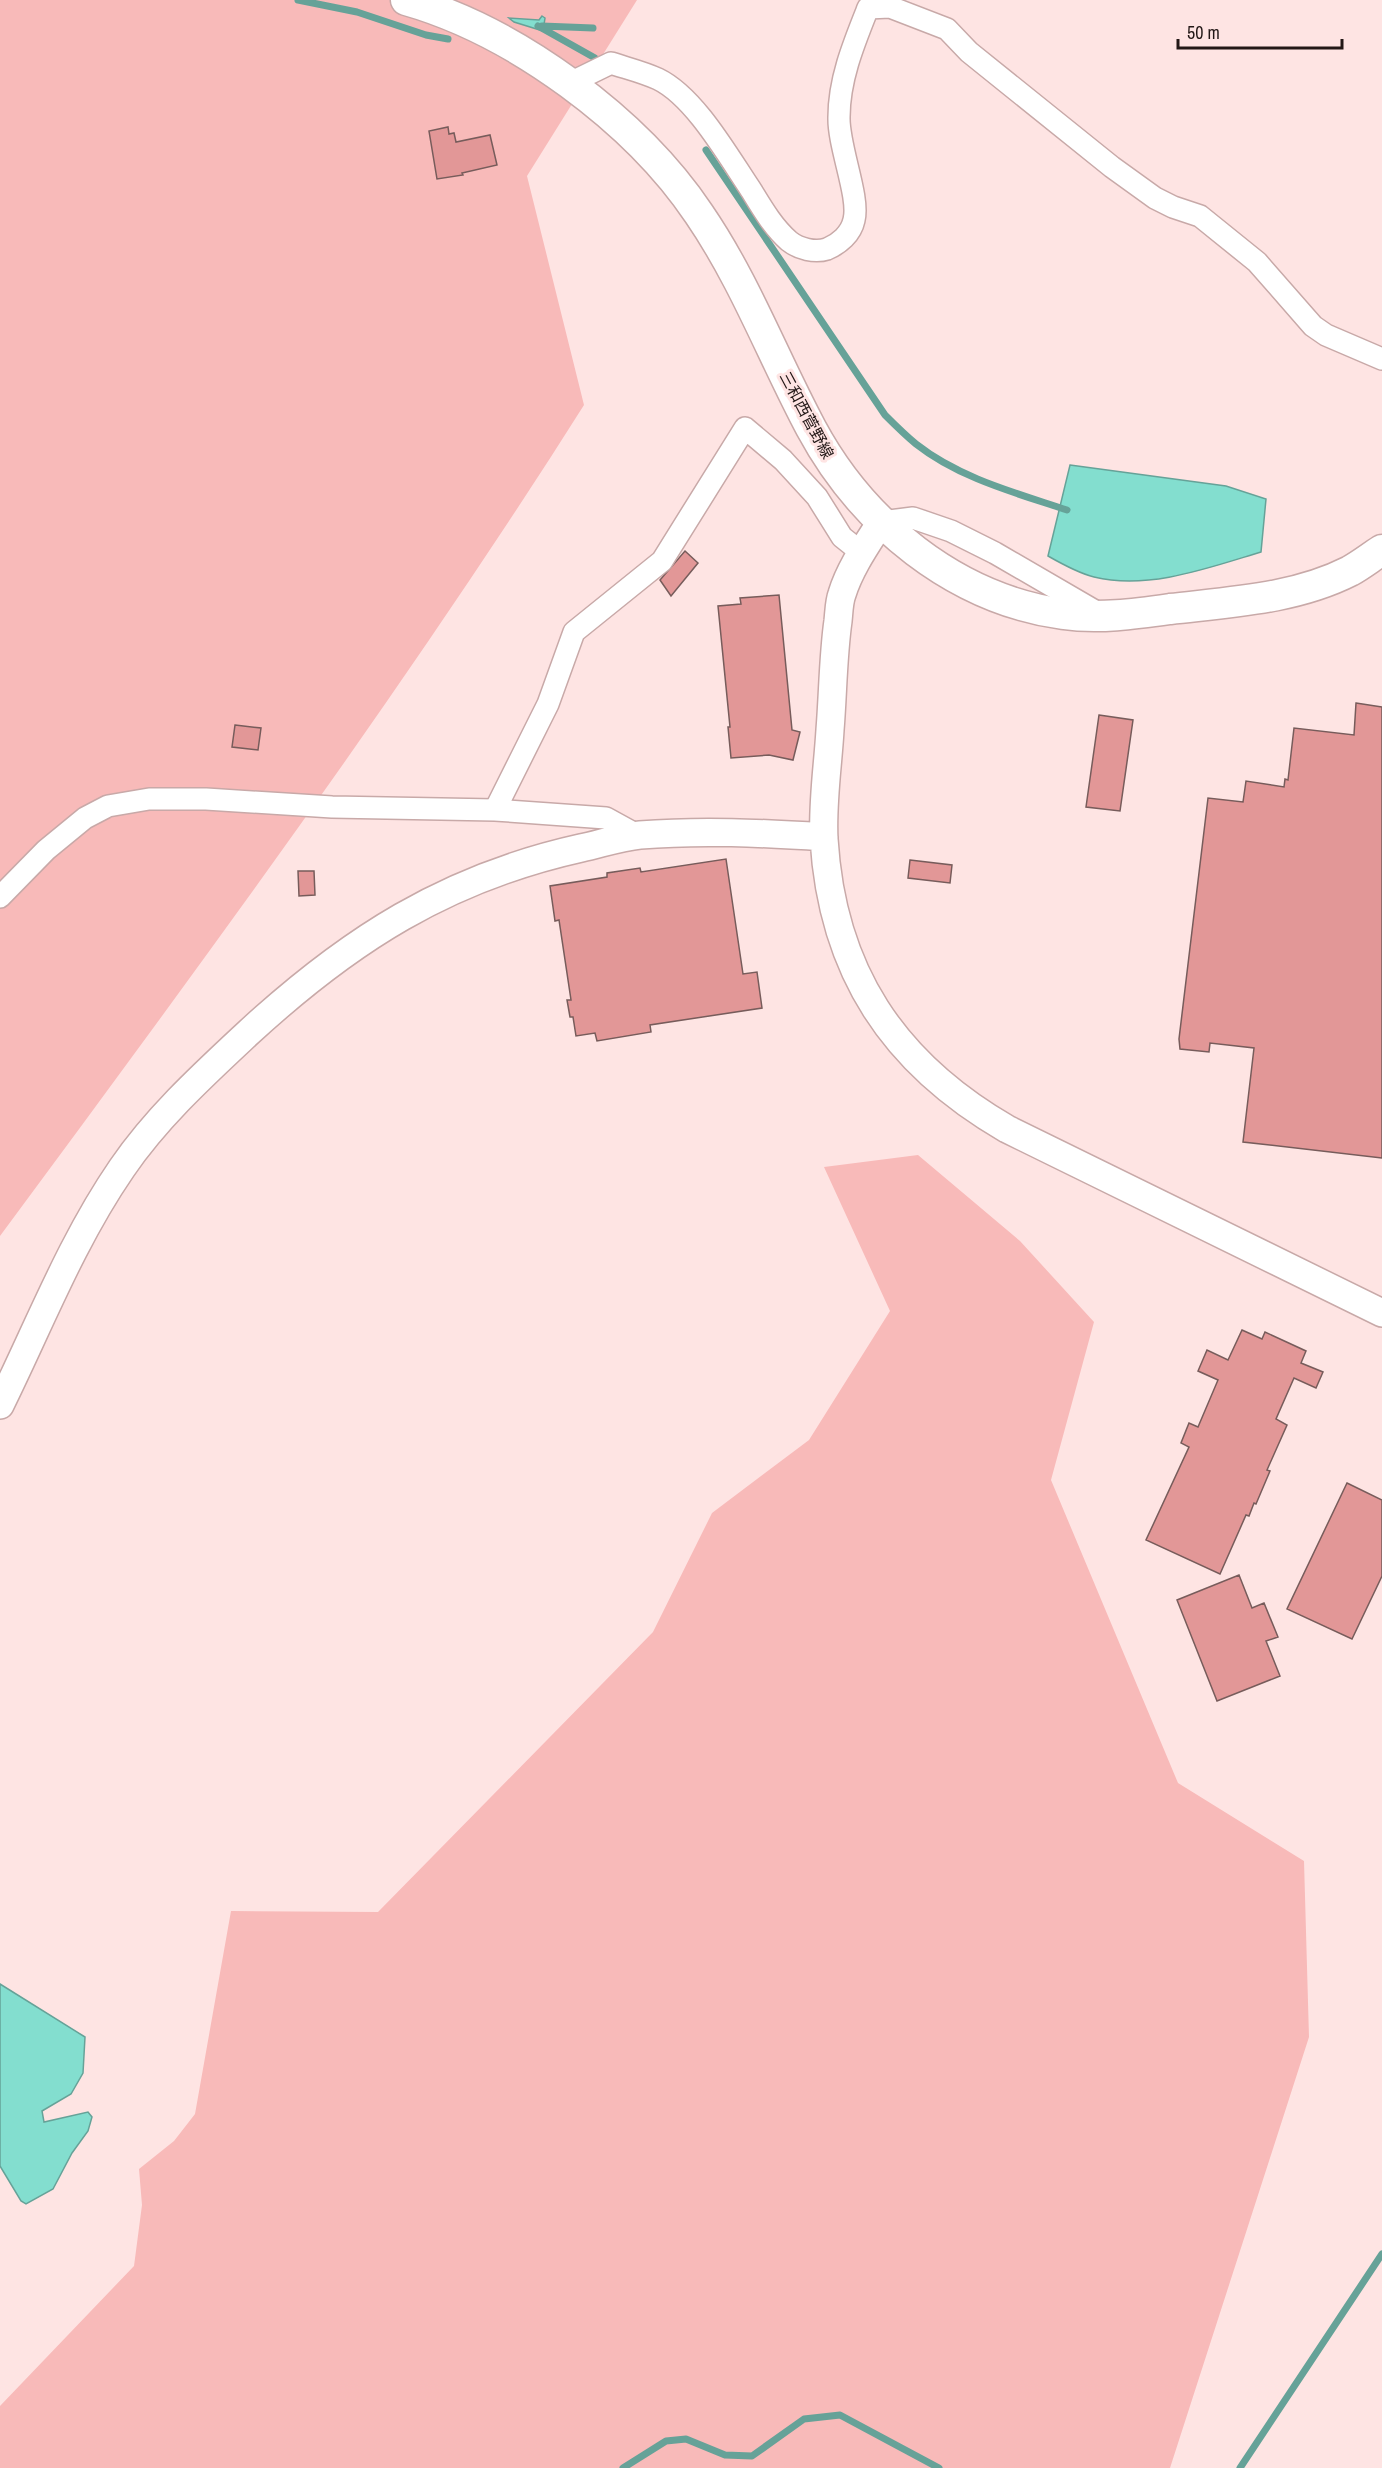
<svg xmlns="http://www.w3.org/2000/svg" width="1382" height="2468" font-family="'Archivo Narrow','Noto Sans JP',sans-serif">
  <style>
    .green { fill: #f8bab9 }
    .water { fill: #83decf; stroke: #66a298; stroke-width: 1.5 }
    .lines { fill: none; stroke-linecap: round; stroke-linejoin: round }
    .stream { stroke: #66a298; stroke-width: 7 }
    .building { fill: #e29797; stroke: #775c5b; stroke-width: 1.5 }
    .minor-casing { stroke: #c8a9a8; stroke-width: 24 }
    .tertiary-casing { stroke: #c8a9a8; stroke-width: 30 }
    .secondary-casing { stroke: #c8a9a8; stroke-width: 33 }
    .minor { stroke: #fff; stroke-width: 21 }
    .tertiary { stroke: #fff; stroke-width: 27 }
    .secondary { stroke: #fff; stroke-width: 30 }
    .labels { text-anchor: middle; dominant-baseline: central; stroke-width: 6; stroke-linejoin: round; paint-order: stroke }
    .street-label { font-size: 16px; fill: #221716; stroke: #fee4e3 }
  </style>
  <rect width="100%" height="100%" fill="#fee4e3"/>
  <path class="green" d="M 0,0 L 637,0 L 527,176 L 584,405 C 403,691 201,964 0,1236 Z
    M 918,1155 L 1020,1241 L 1094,1322 L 1051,1480 L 1178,1783 L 1304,1861 L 1309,2037 L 1170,2468 L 0,2468 L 0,2406 L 134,2266 L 142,2205 L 139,2169 L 174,2141 L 195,2114 L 231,1911 L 378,1912 L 653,1632 L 712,1513 L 809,1440 L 890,1311 L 824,1167 Z"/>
  <path class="water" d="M 542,16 L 545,18 L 543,31 L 514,22 L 509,18 L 539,20 Z
    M 1070,465 L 1226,486 L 1266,499 L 1261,552 C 1208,568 1149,590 1094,577 C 1078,573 1062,564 1048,556 Z
    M 0,1984 L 85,2037 L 83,2073 L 71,2094 L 42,2111 L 44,2122 L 88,2112 L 92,2117 L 88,2131 L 72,2153 L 53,2189 L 26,2204 L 21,2201 L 0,2166 Z"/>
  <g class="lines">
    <path class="stream" d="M 298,0 L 357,12 L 426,35 L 448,39
      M 538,26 L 595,58
      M 542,26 L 593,28
      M 706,150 L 885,415 C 895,425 905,435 916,444 C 959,478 1016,493 1067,510
      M 623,2468 L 666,2441 L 686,2439 L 725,2455 L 752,2456 L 804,2419 L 840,2415 L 939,2468
      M 1240,2468 L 1382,2254"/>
  </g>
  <path class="building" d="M 448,127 L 449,134 L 454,133 L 456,142 L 490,135 L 497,165 L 462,173 L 463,175 L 437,179 L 429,131 Z
    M 685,551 L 698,563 L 671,596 L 660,580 Z
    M 779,595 L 792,730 L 800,732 L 793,760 L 769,755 L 731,758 L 728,727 L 730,727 L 718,606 L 741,604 L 740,598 Z
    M 1356,703 L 1382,707 L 1382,1158 L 1243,1142 L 1254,1048 L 1210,1043 L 1209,1052 L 1180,1049 L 1179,1039 L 1208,798 L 1243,802 L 1246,781 L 1284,787 L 1285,779 L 1288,780 L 1294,728 L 1354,735 Z
    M 1099,715 L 1133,720 L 1120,811 L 1086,807 Z
    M 235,725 L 261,728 L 258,750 L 232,747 Z
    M 726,859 L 743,974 L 757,972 L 762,1008 L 650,1025 L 651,1032 L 597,1041 L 595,1033 L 576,1036 L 573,1017 L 570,1017 L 567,1000 L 571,1000 L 559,920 L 555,921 L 550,886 L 607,877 L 607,873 L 640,868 L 641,872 Z
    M 910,860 L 952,865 L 950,883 L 908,878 Z
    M 298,871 L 314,871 L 315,895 L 299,896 Z
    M 1242,1330 L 1262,1339 L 1265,1332 L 1306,1351 L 1301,1363 L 1323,1372 L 1316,1388 L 1294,1378 L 1276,1419 L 1287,1425 L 1267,1470 L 1270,1471 L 1256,1504 L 1254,1503 L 1249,1516 L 1246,1515 L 1220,1574 L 1146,1540 L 1189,1447 L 1181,1443 L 1189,1423 L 1198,1427 L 1218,1380 L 1198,1371 L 1207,1350 L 1228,1360 Z
    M 1347,1483 L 1382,1500 L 1382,1576 L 1352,1639 L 1287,1609 Z
    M 1239,1575 L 1252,1608 L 1264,1603 L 1278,1637 L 1266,1641 L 1280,1676 L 1217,1701 L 1177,1600 Z"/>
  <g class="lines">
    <defs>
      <path id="minor" d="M 570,83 L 611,63 C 626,68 643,72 658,79 C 695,97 728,156 751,190 C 762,208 773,227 789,241 C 799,249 815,253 827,249 C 839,244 851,234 854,220 C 860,197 838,146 839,117 C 839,79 854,43 868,8 L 890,7 L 947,29 L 969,52 L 1112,167 L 1155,198 L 1173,207 L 1200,216 L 1257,262 L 1313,326 L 1326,335 L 1382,359
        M 881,522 L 913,518 L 951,531 L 995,553 L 1100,614
        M 495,810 L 548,704 L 574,632 L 662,561 L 745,428 L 783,460 L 817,497 L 842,537 L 862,553
        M 0,897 L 46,850 L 85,818 L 108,806 L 149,799 L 206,799 L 332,807 L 495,810 L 606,818 L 637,835"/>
      <path id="tertiary" d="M 881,522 C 867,544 850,568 842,594 C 839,602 839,612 838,621 C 833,656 833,693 830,730 C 828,765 822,803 824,839 C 832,971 893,1063 1007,1129 L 1382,1313
        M 0,1405 C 39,1326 71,1242 122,1168 C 157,1117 203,1075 248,1033 C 349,940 446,878 581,848 C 600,844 620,837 640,835 C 701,830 762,833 824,837"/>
      <path id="secondary" d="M 406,0 C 515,31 636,120 699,214 C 745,281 773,357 811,428 C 862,523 955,599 1063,614 C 1098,619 1135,614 1170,609 C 1230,602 1295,599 1350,571 C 1361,565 1371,557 1382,550"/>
    </defs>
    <use href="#minor" class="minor-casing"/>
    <use href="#tertiary" class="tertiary-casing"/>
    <use href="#secondary" class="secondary-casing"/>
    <use href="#minor" class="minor"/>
    <use href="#tertiary" class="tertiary"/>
    <use href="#secondary" class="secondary"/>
  </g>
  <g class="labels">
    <g class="street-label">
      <text transform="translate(807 415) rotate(62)">三和西菅野線</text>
    </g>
  </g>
  <path d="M1178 39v9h164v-9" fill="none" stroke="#221716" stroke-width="3"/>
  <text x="1187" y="39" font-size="18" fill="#221716" stroke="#fee4e3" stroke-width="4.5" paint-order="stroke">50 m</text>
</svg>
